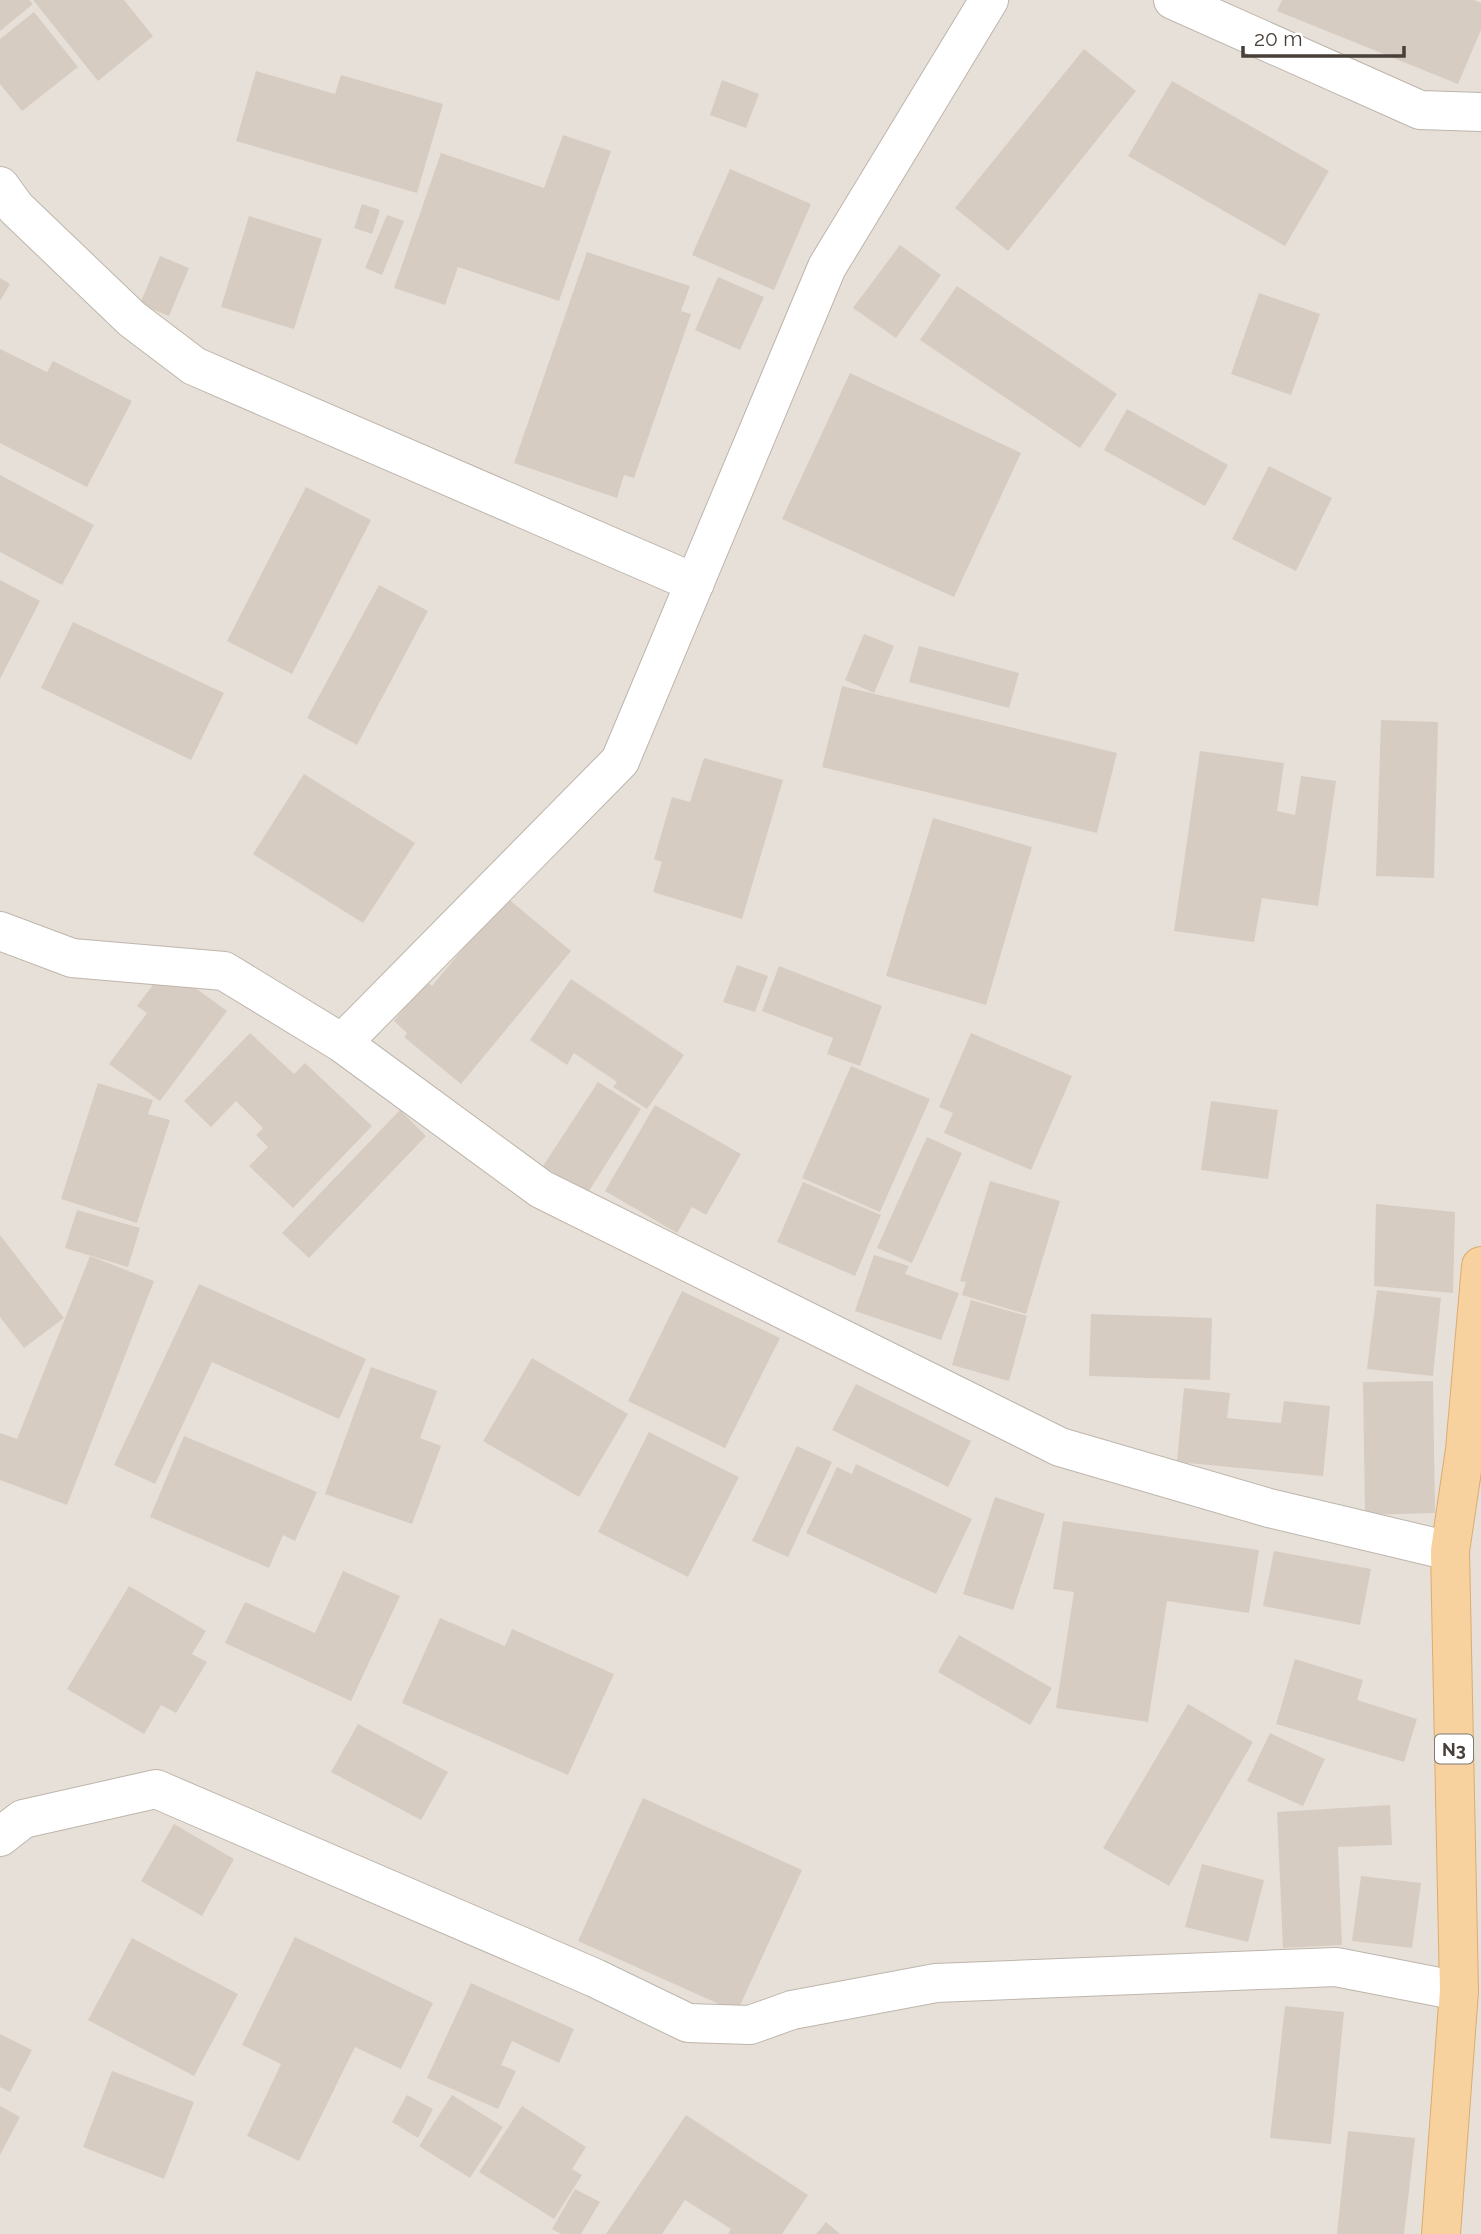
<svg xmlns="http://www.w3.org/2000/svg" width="1481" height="2234" font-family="Raleway,sans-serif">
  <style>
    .residential { fill: #e7e0d8 }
    .building { fill: #d7ccc2 }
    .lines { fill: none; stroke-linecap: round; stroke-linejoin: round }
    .minor-casing { stroke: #beb5ac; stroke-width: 40 }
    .primary-casing { stroke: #dbac6f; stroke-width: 40 }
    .minor { stroke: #fff; stroke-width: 38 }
    .primary { stroke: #f7d19e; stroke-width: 38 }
    .labels { text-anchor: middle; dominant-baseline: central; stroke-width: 5; stroke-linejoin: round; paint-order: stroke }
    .shield { fill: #fff; stroke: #7e7974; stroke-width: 2 }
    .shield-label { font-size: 18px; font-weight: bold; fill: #473f38 }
  </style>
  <rect width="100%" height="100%" fill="#f3efe9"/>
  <path class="residential" d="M 0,0 L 1481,0 L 1481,2234 L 0,2234 Z"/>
  <path class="building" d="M 0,0 L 29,0 L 33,4 L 0,31 Z
    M 33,0 L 124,0 L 153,36 L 98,81 Z
    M 1282,0 L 1474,0 L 1481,3 L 1481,30 L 1458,84 L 1277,11 Z
    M 34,12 L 78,67 L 22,111 L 0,84 L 0,39 Z
    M 1084,49 L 1136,91 L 1008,251 L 955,208 Z
    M 256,71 L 335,94 L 341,75 L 443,104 L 417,193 L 236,141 Z
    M 722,80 L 759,94 L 746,128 L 710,115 Z
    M 1172,81 L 1329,171 L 1285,246 L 1128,156 Z
    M 563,135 L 611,151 L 559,301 L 458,267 L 445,305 L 394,288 L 441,153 L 544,188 Z
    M 730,169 L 811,204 L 774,290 L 692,255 Z
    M 362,204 L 380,210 L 372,234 L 354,228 Z
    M 387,215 L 404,221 L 382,275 L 365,268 Z
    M 249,216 L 322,239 L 294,329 L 221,307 Z
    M 900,245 L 941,275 L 896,338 L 853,308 Z
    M 587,252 L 690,286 L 681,311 L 691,314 L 634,478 L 624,475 L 617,498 L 514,463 Z
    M 160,256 L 189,268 L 169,316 L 140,304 Z
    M 718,277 L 764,297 L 740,350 L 695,330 Z
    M 0,278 L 10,284 L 0,301 Z
    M 957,286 L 1117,394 L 1080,448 L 920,340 Z
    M 1259,293 L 1320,314 L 1291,395 L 1231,374 Z
    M 0,349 L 47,372 L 53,361 L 132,401 L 87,487 L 0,443 Z
    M 850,373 L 1021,453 L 954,597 L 782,519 Z
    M 1127,409 L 1228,465 L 1205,506 L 1104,450 Z
    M 1269,466 L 1332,498 L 1296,571 L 1232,539 Z
    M 0,475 L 94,525 L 62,585 L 0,552 Z
    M 306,487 L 371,520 L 292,674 L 227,641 Z
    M 0,580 L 40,601 L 0,679 Z
    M 379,585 L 428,611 L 357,745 L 307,718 Z
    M 73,622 L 224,693 L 191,760 L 41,688 Z
    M 864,634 L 894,646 L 874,693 L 845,680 Z
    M 919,646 L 1019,673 L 1009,708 L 909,682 Z
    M 842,686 L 1117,753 L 1097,833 L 822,767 Z
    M 1381,720 L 1438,722 L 1434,878 L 1376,876 Z
    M 1200,751 L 1284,763 L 1277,811 L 1295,815 L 1301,776 L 1336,781 L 1318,906 L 1262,898 L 1254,942 L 1174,931 Z
    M 704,758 L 783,780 L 742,919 L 653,892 L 662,862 L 654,859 L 672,797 L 690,802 Z
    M 304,774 L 415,843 L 363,923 L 253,854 Z
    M 933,818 L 1032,847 L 986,1005 L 886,976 Z
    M 506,897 L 571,951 L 461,1084 L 404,1037 L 407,1033 L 394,1021 L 426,981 L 432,986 Z
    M 737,965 L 768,976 L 755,1012 L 723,1002 Z
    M 779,966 L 882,1006 L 860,1066 L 827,1054 L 833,1038 L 762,1011 Z
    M 176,974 L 227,1011 L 160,1101 L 109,1064 L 147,1013 L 137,1006 L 158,978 L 168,986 Z
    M 571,979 L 684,1055 L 647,1109 L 613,1087 L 617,1082 L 574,1053 L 567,1065 L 530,1040 Z
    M 250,1033 L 294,1074 L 305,1063 L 372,1126 L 293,1208 L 249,1166 L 268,1147 L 256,1135 L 263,1128 L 236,1101 L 211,1127 L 184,1101 Z
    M 971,1033 L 1072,1076 L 1031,1170 L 944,1133 L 953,1113 L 939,1107 Z
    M 851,1066 L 930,1099 L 880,1212 L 802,1178 Z
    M 598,1082 L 641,1109 L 587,1194 L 543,1166 Z
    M 98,1083 L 153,1100 L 148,1114 L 170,1120 L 137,1223 L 61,1199 Z
    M 1211,1101 L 1278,1110 L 1268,1179 L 1201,1170 Z
    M 655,1105 L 741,1154 L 706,1215 L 692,1207 L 677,1233 L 605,1191 Z
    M 400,1110 L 426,1136 L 309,1258 L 282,1233 Z
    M 927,1137 L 962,1153 L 912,1263 L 877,1248 Z
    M 990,1181 L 1060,1201 L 1026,1314 L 962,1295 L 966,1282 L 960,1281 Z
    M 803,1182 L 881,1215 L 855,1276 L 777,1242 Z
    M 1376,1204 L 1455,1212 L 1453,1293 L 1374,1286 Z
    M 77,1210 L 140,1228 L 128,1267 L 65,1248 Z
    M 0,1235 L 64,1318 L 24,1348 L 0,1317 Z
    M 874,1255 L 909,1266 L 905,1274 L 959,1293 L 941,1340 L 855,1311 Z
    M 90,1256 L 154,1281 L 67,1505 L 0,1480 L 0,1433 L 17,1439 Z
    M 199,1284 L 366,1359 L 339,1419 L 212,1362 L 155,1484 L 114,1465 Z
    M 1377,1290 L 1441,1298 L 1433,1376 L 1367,1369 Z
    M 682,1291 L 780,1338 L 725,1448 L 628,1401 Z
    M 971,1300 L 1027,1316 L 1009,1381 L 952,1365 Z
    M 1091,1314 L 1212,1318 L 1210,1380 L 1089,1376 Z
    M 532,1358 L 628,1414 L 579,1497 L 483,1441 Z
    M 371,1367 L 437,1391 L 420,1438 L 441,1446 L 412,1524 L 325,1494 Z
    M 1433,1381 L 1435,1513 L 1365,1515 L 1363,1382 Z
    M 856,1384 L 971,1441 L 948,1487 L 832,1430 Z
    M 1184,1388 L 1230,1393 L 1227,1418 L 1281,1423 L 1284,1401 L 1330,1406 L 1323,1476 L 1177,1462 Z
    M 649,1432 L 739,1477 L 688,1577 L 598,1532 Z
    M 184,1436 L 317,1492 L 295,1541 L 283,1535 L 269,1568 L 150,1517 Z
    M 797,1446 L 832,1462 L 788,1557 L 752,1541 Z
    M 856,1464 L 972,1519 L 936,1594 L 806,1533 L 837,1467 L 852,1474 Z
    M 995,1497 L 1045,1514 L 1013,1610 L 963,1594 Z
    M 1063,1521 L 1259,1550 L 1249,1613 L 1167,1601 L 1148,1722 L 1056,1708 L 1074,1592 L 1053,1589 Z
    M 1274,1551 L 1371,1569 L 1360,1625 L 1263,1606 Z
    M 343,1571 L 400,1596 L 351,1701 L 225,1643 L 245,1602 L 315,1633 Z
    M 129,1586 L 206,1631 L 192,1654 L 207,1662 L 176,1713 L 161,1705 L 144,1734 L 67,1689 Z
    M 440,1618 L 505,1646 L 512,1629 L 614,1674 L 568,1775 L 402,1703 Z
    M 959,1635 L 1052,1688 L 1030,1725 L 938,1672 Z
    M 1295,1659 L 1363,1680 L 1357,1700 L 1417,1719 L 1404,1762 L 1276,1724 Z
    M 1188,1704 L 1253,1742 L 1169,1886 L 1103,1848 Z
    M 358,1724 L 448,1772 L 421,1820 L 331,1772 Z
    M 1270,1733 L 1325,1759 L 1303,1806 L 1247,1781 Z
    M 643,1798 L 802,1870 L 737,2012 L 578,1941 Z
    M 1390,1805 L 1392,1845 L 1338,1847 L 1342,1945 L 1283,1948 L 1277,1812 Z
    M 174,1824 L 234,1859 L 202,1916 L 141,1881 Z
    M 1202,1864 L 1264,1880 L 1248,1942 L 1185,1927 Z
    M 1361,1876 L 1421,1883 L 1412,1948 L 1352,1941 Z
    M 295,1937 L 433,2003 L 401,2069 L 355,2047 L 299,2161 L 247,2136 L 281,2064 L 242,2045 Z
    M 132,1938 L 238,1994 L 194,2076 L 88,2020 Z
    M 471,1983 L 574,2029 L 559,2063 L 512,2041 L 501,2065 L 516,2071 L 498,2109 L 427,2078 Z
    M 1285,2006 L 1344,2012 L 1331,2144 L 1270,2138 Z
    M 0,2034 L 32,2050 L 10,2092 L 0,2087 Z
    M 112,2071 L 194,2102 L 164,2179 L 83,2147 Z
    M 407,2095 L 433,2109 L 418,2138 L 392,2122 Z
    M 452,2095 L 503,2127 L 470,2178 L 419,2146 Z
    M 0,2106 L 20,2117 L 0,2155 Z
    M 522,2106 L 586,2147 L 572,2169 L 582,2175 L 554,2219 L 479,2172 Z
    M 686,2115 L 808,2195 L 782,2234 L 728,2234 L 731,2229 L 685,2200 L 662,2234 L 606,2234 Z
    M 1348,2131 L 1415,2138 L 1404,2234 L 1337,2234 Z
    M 575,2189 L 600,2202 L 581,2234 L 561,2234 L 552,2229 Z
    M 826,2222 L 840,2234 L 816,2234 Z"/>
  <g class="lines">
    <defs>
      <path id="minor" d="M 1173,0 L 1420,110 L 1481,112
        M 0,186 L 16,208 L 132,319 L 194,366 L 695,583
        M 0,931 L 72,958 L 224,971 L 342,1043 L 541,1189 L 1060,1447 L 1269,1508 L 1450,1551
        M 342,1043 L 620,761 L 827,267 L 989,0
        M 0,1837 L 23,1819 L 156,1789 L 595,1978 L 688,2023 L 750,2025 L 792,2010 L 936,1983 L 1336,1967 L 1459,1991"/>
      <path id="primary" d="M 1441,2234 L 1459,1991 L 1450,1551 L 1465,1450 L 1481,1266"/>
    </defs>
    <use href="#minor" class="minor-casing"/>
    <use href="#primary" class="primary-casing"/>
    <use href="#minor" class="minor"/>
    <use href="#primary" class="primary"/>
  </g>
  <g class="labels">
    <rect class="shield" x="1435" y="1734.5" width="38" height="29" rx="5"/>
    <g class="shield-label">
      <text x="1454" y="1749">N3</text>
    </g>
  </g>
  <path d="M1243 46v10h161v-10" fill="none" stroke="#473f38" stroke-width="3.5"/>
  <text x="1254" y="46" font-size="21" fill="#473f38" stroke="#ffffff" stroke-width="5" paint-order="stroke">20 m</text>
</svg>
